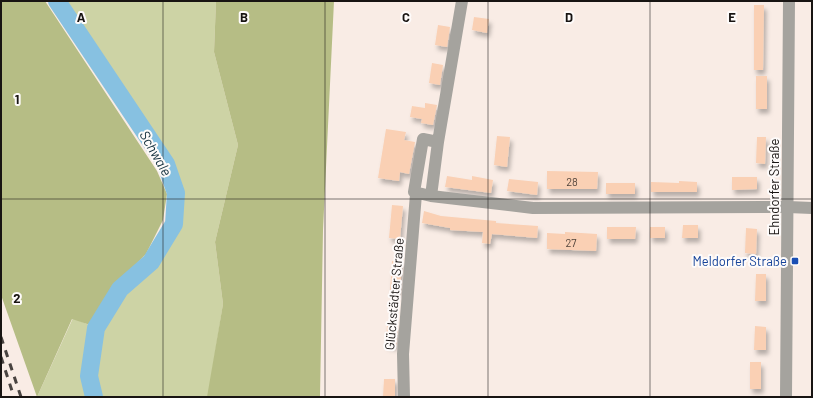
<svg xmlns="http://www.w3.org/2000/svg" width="813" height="398" font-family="Barlow,sans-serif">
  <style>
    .green { fill: #cdd3a5 }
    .forest { fill: #b6bd85 }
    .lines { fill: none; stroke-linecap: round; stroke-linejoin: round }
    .river { stroke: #87c1e1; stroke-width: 18 }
    .building { fill: #fad0b4; filter: url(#shadow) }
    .minor { stroke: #a5a39e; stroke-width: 12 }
    .rail { stroke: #494340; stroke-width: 3; stroke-dasharray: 7 7; stroke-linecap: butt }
    .grid { fill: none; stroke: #181412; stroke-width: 1; stroke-opacity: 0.55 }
    .transit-dot { fill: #1a4fb4; stroke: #fefbfa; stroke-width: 1.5 }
    .labels { text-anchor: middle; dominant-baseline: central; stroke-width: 4; stroke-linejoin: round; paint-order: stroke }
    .number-label { font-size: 11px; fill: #50433a }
    .street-label { font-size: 13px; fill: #181412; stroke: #fefbfa }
    .transit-label { font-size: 13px; fill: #164399; stroke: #fefbfa; text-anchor: end }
    .water-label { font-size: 14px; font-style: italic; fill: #132f3d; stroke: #fefbfa }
    .grid-label { font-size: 13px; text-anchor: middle; font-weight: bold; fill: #181412; stroke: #fefbfa; stroke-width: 4; stroke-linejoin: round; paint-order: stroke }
  </style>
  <defs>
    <filter id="shadow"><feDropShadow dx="2.5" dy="4.5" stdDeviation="2" flood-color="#0004"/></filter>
  </defs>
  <rect width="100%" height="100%" fill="#f9ece5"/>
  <path class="green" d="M 57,1 L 216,1 L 214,52 L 238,145 L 215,242 L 223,304 L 208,397 L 37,397 L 73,318 L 96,328 L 120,289 L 151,262 L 174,224 L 176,193 L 166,164 Z"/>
  <path class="forest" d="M 1,1 L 45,1 L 157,171 L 167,194 L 163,220 L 146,254 L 116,285 L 90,325 L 72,319 L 37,397 L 1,295 Z
    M 216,1 L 334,1 L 323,230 L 320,397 L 207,397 L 223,304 L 215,242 L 238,145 L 214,52 Z"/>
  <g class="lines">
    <path class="river" d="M 57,1 L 166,164 L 176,193 L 174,224 L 151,262 L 120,289 L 96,328 L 89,376 L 94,397"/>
  </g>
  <path class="building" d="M 754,5 L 764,5 L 763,70 L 754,70 Z
    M 474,17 L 489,19 L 487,33 L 472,30 Z
    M 438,25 L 450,27 L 447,47 L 435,45 Z
    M 432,63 L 443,65 L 440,85 L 429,83 Z
    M 756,76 L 767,76 L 767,109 L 756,109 Z
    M 425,103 L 437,105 L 433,125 L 421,123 L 422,119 L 410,117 L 412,106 L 425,108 Z
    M 386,129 L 406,132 L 404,140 L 415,142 L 409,174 L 400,172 L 399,181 L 378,178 Z
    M 497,136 L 510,137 L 507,167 L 494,165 Z
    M 757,137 L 766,137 L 765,164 L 756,163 Z
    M 547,171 L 598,172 L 597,189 L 547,189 Z
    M 447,176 L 472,180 L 472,176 L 493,180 L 491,193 L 445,187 Z
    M 732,177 L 757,177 L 757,189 L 732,190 Z
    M 509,179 L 538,182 L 537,195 L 507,191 Z
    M 679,181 L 697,182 L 697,192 L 651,192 L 651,182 L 679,183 Z
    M 606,183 L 635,183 L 635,194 L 606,194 Z
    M 392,205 L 403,206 L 400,239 L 389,238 Z
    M 424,211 L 441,216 L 496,221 L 496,223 L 538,226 L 537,238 L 492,234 L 490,244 L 482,243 L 483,232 L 450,230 L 450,228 L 422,223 Z
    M 683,225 L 698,225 L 698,238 L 682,238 Z
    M 607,227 L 636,227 L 635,239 L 607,239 Z
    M 650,227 L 665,227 L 665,238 L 650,238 Z
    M 746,228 L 757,229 L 756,254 L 745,253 Z
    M 565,232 L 597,234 L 596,251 L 547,249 L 547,233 L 565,234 Z
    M 392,261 L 402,262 L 400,292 L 390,292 Z
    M 756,274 L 766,274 L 766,301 L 755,301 Z
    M 387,325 L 398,325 L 396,346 L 386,345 Z
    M 755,326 L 766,327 L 766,350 L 754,350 Z
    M 750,362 L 761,362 L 761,389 L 750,389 Z
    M 384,379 L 395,379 L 395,397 L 383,397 Z"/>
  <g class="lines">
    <path class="minor" d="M 438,142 L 462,1
      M 431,196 L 438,142 L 423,139 L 414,192 L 431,196 L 533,208 L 788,207 L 812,208
      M 404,397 L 403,354 L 416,194
      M 786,397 L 789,1"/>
    <path class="rail" d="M 1,337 L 21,397
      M 1,357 L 14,397"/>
  </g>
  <path class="grid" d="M 163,1 L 163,397M 325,1 L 325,397M 488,1 L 488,397M 650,1 L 650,397M 1,199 L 812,199"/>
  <rect class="transit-dot" x="791" y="257" width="8" height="8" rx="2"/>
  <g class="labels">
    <g class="number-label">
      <text x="572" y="181">28</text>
      <text x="571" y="242">27</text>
    </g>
    <g class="street-label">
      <text transform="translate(774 187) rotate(-90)">Ehndorfer Straße</text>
      <text transform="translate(394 294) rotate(-85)">Glückstädter Straße</text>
    </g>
    <g class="transit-label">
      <text x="787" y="261">Meldorfer Straße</text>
    </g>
    <g class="water-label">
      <text transform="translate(156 153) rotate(60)">Schwale</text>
    </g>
  </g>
  <g class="grid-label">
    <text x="81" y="22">A</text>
    <text x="244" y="22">B</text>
    <text x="406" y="22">C</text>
    <text x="569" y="22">D</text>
    <text x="732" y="22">E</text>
    <text x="17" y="104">1</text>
    <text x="17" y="303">2</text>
  </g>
  <rect width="813" height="398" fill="none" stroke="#181412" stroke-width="4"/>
</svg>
